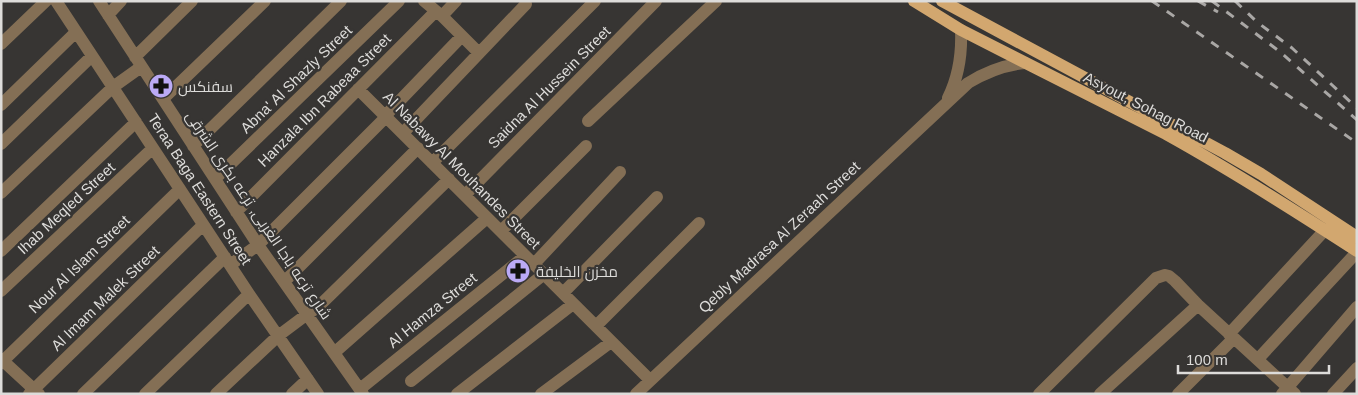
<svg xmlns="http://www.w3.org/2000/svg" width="1358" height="395" font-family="Helvetica,Cairo,sans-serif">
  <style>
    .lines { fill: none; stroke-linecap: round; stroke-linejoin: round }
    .minor { stroke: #846f55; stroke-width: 12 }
    .major { stroke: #d2a76f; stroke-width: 12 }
    .rail { stroke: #a9a7a5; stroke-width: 3; stroke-dasharray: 9 9; stroke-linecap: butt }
    .labels { text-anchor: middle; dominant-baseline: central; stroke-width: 4.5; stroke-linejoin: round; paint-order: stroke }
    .street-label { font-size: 15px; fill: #dddcda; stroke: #373533 }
    .poi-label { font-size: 15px; fill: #dddcda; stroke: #373533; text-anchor: start }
  </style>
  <rect width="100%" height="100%" fill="#373533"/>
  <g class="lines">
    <path class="minor" d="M 56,1 L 249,294 L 318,394
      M 99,1 L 258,245 L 363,394
      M 424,1 L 442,16 L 479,53
      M 108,15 L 121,1
      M 442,16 L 456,1
      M 1,44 L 46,1
      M 135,57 L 192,1
      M 358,89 L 650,380
      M 948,98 C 959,76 962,54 961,30
      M 163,99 L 265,1
      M 1,105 L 76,32
      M 385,116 L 462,36
      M 588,121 L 716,1
      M 403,133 L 526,4
      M 1,144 L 92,56
      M 193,146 L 341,1
      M 432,163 L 595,1
      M 215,179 L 399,1
      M 1,193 L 113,87 L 141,67
      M 465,195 L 656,1
      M 236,212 L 436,11
      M 501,231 L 586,146
      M 1,251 L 136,122
      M 534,264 L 620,172
      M 230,265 L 258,245 L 386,117
      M 284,282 L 418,148
      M 1,291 L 153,148
      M 563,293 L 657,197
      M 596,326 L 699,223
      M 1229,334 L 1325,230
      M 334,353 L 487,218
      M 1,359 L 39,394
      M 1258,359 L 1357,252
      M 1,363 L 180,189
      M 411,381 L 544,274
      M 360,389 L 525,256
      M 29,394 L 203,225
      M 83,394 L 225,257
      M 145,394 L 249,294
      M 216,394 L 278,336 L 306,315 L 317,308 L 449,179
      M 292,394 L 308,379
      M 457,394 L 573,304
      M 541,394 L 611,342
      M 636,394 L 968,83 C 986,72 1004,65 1025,63
      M 1039,394 L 1156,278 L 1165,275 L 1169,276 L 1175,281 L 1198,305 L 1295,394
      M 1100,394 L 1198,305
      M 1178,394 L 1234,338
      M 1282,394 L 1357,307
      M 1333,394 L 1357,368"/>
    <path class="major" d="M 914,1 L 961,30 L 1166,134 C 1231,170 1294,210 1357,251
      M 942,1 L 1225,153 L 1261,174 L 1357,237"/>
    <path class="rail" d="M 1152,1 L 1357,143
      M 1198,1 L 1218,12
      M 1212,1 L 1279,51 L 1357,120
      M 1235,1 L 1257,22 L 1292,48 L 1357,108"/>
  </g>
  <defs>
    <symbol id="pharmacy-disc" viewBox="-11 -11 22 22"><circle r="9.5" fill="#bbaaf6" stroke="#373533"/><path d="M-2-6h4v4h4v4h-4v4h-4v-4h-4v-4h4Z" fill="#111"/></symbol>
  </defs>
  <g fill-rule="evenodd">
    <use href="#pharmacy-disc" x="147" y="72" width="28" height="28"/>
    <use href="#pharmacy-disc" x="504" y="257" width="28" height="28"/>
  </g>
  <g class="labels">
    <g class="street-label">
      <text transform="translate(296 79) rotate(-44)">Abna' Al Shazly Street</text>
      <text transform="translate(549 87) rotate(-45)">Saidna Al Hussein Street</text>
      <text transform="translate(324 100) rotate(-45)">Hanzala Ibn Rabeaa Street</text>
      <text transform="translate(1146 107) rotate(27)">Asyout, Sohag Road</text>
      <text transform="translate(462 170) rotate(45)">Al Nabawy Al Mouhandes Street</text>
      <text transform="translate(200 189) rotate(57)">Teraa Baga Eastern Street</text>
      <text transform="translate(66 208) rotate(-43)">Ihab Meqled Street</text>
      <text transform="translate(259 215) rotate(56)">شارع ترعه باجا الغربى, ترعه بكرى الشرقى</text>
      <text transform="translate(779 237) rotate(-43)">Qebly Madrasa Al Zeraah Street</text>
      <text transform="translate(79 264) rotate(-44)">Nour Al Islam Street</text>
      <text transform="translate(105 298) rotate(-44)">Al Imam Malek Street</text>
      <text transform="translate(432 310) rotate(-39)">Al Hamza Street</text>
    </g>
    <g class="poi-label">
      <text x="178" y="86">سفنكس</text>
      <text x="536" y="271">مخزن الخليفة</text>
    </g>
  </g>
  <rect width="1358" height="395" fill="none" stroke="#dddcda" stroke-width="5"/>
  <path d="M1178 365v8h151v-8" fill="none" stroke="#dddcda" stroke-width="2.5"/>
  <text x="1186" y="365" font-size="15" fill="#dddcda" stroke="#373533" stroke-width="4" paint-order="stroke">100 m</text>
</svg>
